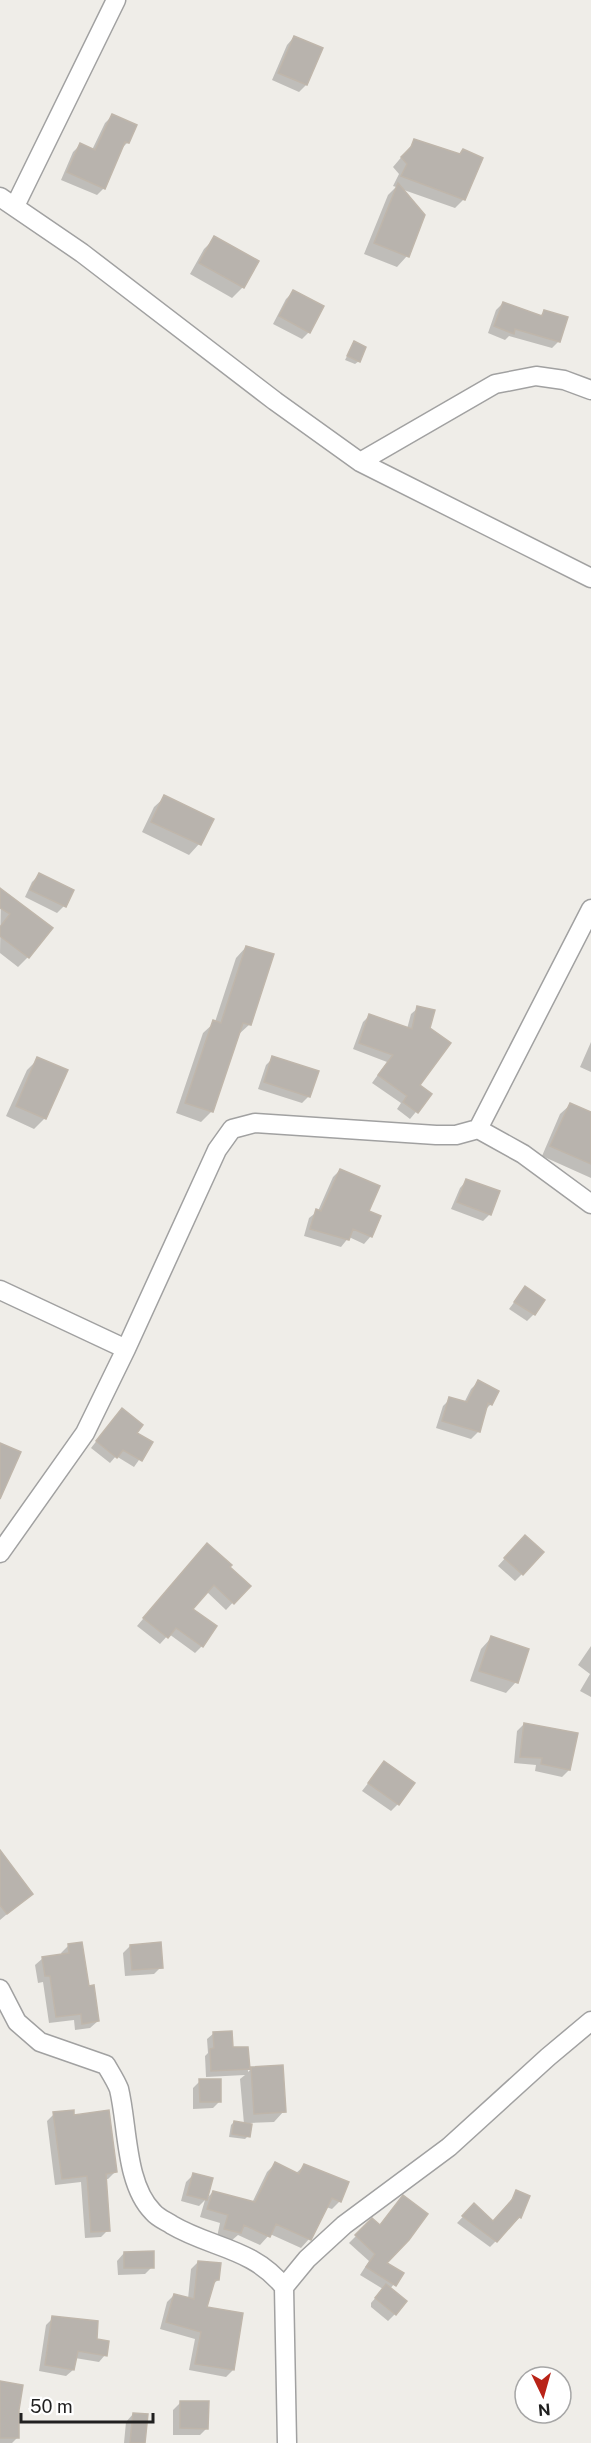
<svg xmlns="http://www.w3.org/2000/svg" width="591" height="2443" font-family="'Public Sans',sans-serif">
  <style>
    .shadow { fill: #0003 }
    .building { fill: #b8b3ad; stroke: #bfb6ab; stroke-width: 1.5 }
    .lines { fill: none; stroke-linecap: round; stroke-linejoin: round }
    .minor-casing { stroke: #a1a1a1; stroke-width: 21 }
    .minor { stroke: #fff; stroke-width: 18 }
  </style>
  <rect width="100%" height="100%" fill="#efede8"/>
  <path class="shadow" d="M 294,37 L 321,49 L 306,85 L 299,92 L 272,80 L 287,45 Z
    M 112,116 L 128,142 L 121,149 L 104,188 L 97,195 L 61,180 L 73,152 L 80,145 L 92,150 L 105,123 Z
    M 415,141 L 459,155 L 463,151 L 464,199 L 455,208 L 401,189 L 407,256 L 397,267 L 364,254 L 388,195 L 396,187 L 393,186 L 399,174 L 393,167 Z
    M 215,238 L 243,287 L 232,298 L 190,274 L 204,249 Z
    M 293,292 L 309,332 L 302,339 L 273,324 L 286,299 Z
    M 503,303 L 539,317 L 544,312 L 559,341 L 552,348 L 509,336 L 505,340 L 488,333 L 496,310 Z
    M 354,343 L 359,361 L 355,364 L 345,360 Z
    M 165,797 L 212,819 L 199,844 L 189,855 L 142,832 L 154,807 Z
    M 39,875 L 72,891 L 64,906 L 57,913 L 25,897 L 32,882 Z
    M 1,891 L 28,957 L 18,967 L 0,953 Z
    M 246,947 L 250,1024 L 238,1035 L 212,1111 L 201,1122 L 176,1113 L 203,1033 L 215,1022 L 236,958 Z
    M 418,1008 L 418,1086 L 430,1095 L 410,1119 L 397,1109 L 401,1103 L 372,1083 L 387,1062 L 353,1049 L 363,1022 L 370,1015 L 407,1029 L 411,1014 Z
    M 591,1042 L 591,1072 L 580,1067 Z
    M 273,1058 L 309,1096 L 302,1103 L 258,1089 L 266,1065 Z
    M 38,1059 L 45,1118 L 34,1129 L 6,1116 L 27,1070 Z
    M 570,1105 L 591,1114 L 591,1178 L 542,1156 L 560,1114 Z
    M 340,1170 L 366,1212 L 371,1236 L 364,1244 L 349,1237 L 341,1247 L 304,1236 L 309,1218 L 318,1211 L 333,1177 Z
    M 467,1180 L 490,1214 L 483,1221 L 451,1209 L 460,1188 Z
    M 525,1288 L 534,1314 L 527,1321 L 509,1309 Z
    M 478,1382 L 491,1404 L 485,1410 L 478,1432 L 471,1439 L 436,1428 L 443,1406 L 450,1399 L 464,1403 L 471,1389 Z
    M 116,1416 L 135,1433 L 151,1443 L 134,1467 L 116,1456 L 110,1463 L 91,1448 Z
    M 518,1544 L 522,1574 L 515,1581 L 498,1566 Z
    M 200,1552 L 228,1567 L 248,1586 L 226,1610 L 206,1591 L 190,1609 L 202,1646 L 195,1653 L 169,1634 L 160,1644 L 137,1626 Z
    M 491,1638 L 516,1682 L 506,1693 L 470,1681 L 481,1649 Z
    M 591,1646 L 591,1697 L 580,1691 L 590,1674 L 578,1665 Z
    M 524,1724 L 569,1770 L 562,1777 L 535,1771 L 536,1765 L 514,1763 L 517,1731 Z
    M 384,1763 L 398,1804 L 391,1811 L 362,1791 Z
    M 0,1857 L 31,1894 L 0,1920 Z
    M 68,1946 L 88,1987 L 98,2021 L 90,2028 L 75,2030 L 74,2020 L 49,2023 L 43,1982 L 38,1983 L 35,1965 L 43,1958 L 62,1955 L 61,1953 Z
    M 130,1946 L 161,1967 L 154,1974 L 125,1976 L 123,1953 Z
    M 214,2033 L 232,2049 L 247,2048 L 248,2072 L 251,2069 L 284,2111 L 274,2122 L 250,2123 L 248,2136 L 245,2139 L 229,2137 L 231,2125 L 234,2122 L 244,2124 L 240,2079 L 245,2075 L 206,2077 L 205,2056 L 208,2053 L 207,2039 Z
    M 200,2081 L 220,2101 L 213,2108 L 193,2109 L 193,2088 Z
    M 54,2114 L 73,2117 L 115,2172 L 108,2179 L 105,2179 L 108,2230 L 101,2237 L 85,2238 L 81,2182 L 55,2185 L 47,2121 Z
    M 275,2164 L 295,2174 L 304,2166 L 340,2201 L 332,2209 L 326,2207 L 309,2239 L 301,2248 L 270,2234 L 260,2245 L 238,2235 L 231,2241 L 217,2237 L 220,2223 L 200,2217 L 205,2200 L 199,2206 L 181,2201 L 186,2182 L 193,2175 L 211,2179 L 205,2200 L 213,2192 L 252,2203 L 267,2172 Z
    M 517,2192 L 520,2217 L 490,2247 L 457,2223 L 474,2205 L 493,2223 Z
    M 396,2204 L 385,2263 L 402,2274 L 390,2289 L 395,2314 L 388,2321 L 371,2307 L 371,2303 L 383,2289 L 360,2275 L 369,2261 L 349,2243 L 372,2220 L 379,2226 Z
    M 124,2253 L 152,2267 L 145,2274 L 118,2275 L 117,2261 Z
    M 198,2262 L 218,2280 L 211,2286 L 205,2308 L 233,2370 L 226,2377 L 189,2370 L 195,2339 L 160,2329 L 167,2302 L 174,2295 L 188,2299 L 191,2269 Z
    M 53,2318 L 95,2340 L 105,2355 L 99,2362 L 75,2358 L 73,2370 L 66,2376 L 39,2371 L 46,2325 Z
    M 0,2383 L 18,2410 L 18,2437 L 12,2443 L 0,2443 Z
    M 180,2403 L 207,2428 L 200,2435 L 173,2435 L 173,2410 Z
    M 133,2414 L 144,2443 L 124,2443 L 126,2422 Z"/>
  <path class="building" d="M 294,36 L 323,48 L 307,85 L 278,73 Z
    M 112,114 L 137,125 L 129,143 L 125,142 L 105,189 L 67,172 L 80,143 L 95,150 Z
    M 414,139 L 460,154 L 463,149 L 483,158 L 465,200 L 401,176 L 407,164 L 401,157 L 411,147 Z
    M 398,183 L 425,215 L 409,257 L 374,243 Z
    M 214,236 L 259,261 L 244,288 L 199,263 Z
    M 293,290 L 324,306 L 310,333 L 279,316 Z
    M 503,302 L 542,316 L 544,310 L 568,317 L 560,342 L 515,329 L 514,334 L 494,326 Z
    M 354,341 L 366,347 L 360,362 L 347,356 Z
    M 164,795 L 214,819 L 201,845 L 151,822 Z
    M 39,873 L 74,890 L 66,907 L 30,890 Z
    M 0,888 L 53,928 L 29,958 L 0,936 L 0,927 L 10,914 L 0,908 Z
    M 246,946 L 274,954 L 251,1025 L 243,1023 L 213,1112 L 185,1103 L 213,1020 L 221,1023 Z
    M 417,1006 L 435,1010 L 430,1028 L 451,1043 L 420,1085 L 432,1094 L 418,1113 L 403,1102 L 407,1096 L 378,1075 L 393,1055 L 359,1043 L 369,1014 L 412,1029 Z
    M 272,1056 L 319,1071 L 310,1097 L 264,1082 Z
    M 37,1057 L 68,1070 L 46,1119 L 16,1106 Z
    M 570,1103 L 591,1112 L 591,1164 L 550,1146 Z
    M 340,1169 L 380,1186 L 369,1211 L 381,1216 L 372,1237 L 353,1229 L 349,1240 L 310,1229 L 316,1209 L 321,1211 Z
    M 466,1179 L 500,1191 L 491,1215 L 457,1202 Z
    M 525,1286 L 545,1300 L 535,1315 L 514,1302 Z
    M 478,1380 L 499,1391 L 492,1405 L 488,1403 L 480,1432 L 442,1421 L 449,1397 L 467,1402 Z
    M 122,1408 L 143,1425 L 137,1433 L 153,1442 L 142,1461 L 123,1450 L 117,1458 L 96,1441 Z
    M 0,1443 L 21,1452 L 0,1499 Z
    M 525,1535 L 544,1552 L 523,1575 L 504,1558 Z
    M 207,1543 L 232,1565 L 230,1567 L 251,1586 L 234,1604 L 214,1585 L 193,1609 L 217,1626 L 203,1647 L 176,1628 L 168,1638 L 143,1618 Z
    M 491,1636 L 529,1649 L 518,1683 L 479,1671 Z
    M 524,1723 L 578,1733 L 570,1770 L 541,1764 L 542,1758 L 520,1757 Z
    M 384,1761 L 415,1783 L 399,1805 L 368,1783 Z
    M 0,1850 L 33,1894 L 7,1914 L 0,1905 Z
    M 82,1942 L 89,1986 L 94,1985 L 99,2021 L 82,2024 L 81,2014 L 56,2017 L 50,1976 L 45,1976 L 42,1957 L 69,1953 L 68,1944 Z
    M 161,1942 L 163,1968 L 132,1970 L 130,1945 Z
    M 232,2031 L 233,2047 L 248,2047 L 250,2069 L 211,2071 L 210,2049 L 214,2048 L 213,2032 Z
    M 283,2065 L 286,2112 L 254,2114 L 251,2067 Z
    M 199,2079 L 221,2079 L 221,2102 L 200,2102 Z
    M 74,2110 L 74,2115 L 109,2110 L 117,2172 L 106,2174 L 110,2231 L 91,2232 L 87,2176 L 62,2179 L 53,2112 Z
    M 234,2121 L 252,2124 L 250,2137 L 232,2134 Z
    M 275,2162 L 299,2174 L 304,2164 L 349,2182 L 341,2202 L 332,2198 L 311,2240 L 276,2224 L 270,2237 L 244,2225 L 241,2233 L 224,2229 L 228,2215 L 207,2209 L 213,2191 L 255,2202 Z
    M 193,2173 L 213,2178 L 207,2200 L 187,2195 Z
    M 516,2190 L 530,2196 L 521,2218 L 519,2217 L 497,2242 L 462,2216 L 474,2203 L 493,2221 L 512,2200 Z
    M 403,2195 L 428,2214 L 409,2240 L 387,2263 L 404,2273 L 396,2286 L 366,2267 L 375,2254 L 355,2235 L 372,2218 L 380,2225 Z
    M 154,2251 L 154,2268 L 124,2268 L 124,2252 Z
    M 198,2261 L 221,2263 L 219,2280 L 215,2280 L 207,2307 L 243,2313 L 234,2370 L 195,2364 L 201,2332 L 166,2322 L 174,2294 L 194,2299 Z
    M 386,2284 L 407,2301 L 396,2315 L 375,2298 Z
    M 52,2316 L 98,2321 L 97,2339 L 109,2341 L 107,2356 L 78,2351 L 74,2370 L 45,2365 Z
    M 0,2381 L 23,2385 L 19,2410 L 19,2438 L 0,2438 Z
    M 180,2401 L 209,2401 L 208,2429 L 180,2428 Z
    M 133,2413 L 148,2414 L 145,2443 L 130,2443 Z"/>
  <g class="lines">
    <defs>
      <path id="minor" d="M 0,197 L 82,253 L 275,401 L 360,462 L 591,578
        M 15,206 L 116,0
        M 360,462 L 495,384 L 536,376 L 564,380 L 591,390
        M 478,1129 L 591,909
        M 0,1290 L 126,1349
        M 0,1553 L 85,1433 L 126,1349 L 217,1150 L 232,1129 L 255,1123 L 436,1135 L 456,1135 L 478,1129 L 523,1154 L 591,1204
        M 0,1989 L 17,2022 L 40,2042 L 106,2065 C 110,2072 116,2081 119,2089 C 128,2126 125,2184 153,2212 C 158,2218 166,2221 172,2225 C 211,2248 253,2248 284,2287 L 287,2443
        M 284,2287 L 307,2259 L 344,2225 L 449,2147 L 548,2057 L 591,2021"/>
    </defs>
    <use href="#minor" class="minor-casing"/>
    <use href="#minor" class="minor"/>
  </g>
  <g transform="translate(543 2395) rotate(175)"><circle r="28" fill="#ffffff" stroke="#a6a6a6" stroke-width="1.5"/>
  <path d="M0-4.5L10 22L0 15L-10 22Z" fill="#b92317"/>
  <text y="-9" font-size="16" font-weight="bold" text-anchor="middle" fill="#202020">N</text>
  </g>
  <path d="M21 2413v9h132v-9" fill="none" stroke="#202020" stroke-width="3"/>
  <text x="30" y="2413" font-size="18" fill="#202020" stroke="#ffffff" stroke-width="4.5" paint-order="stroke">50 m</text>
</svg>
